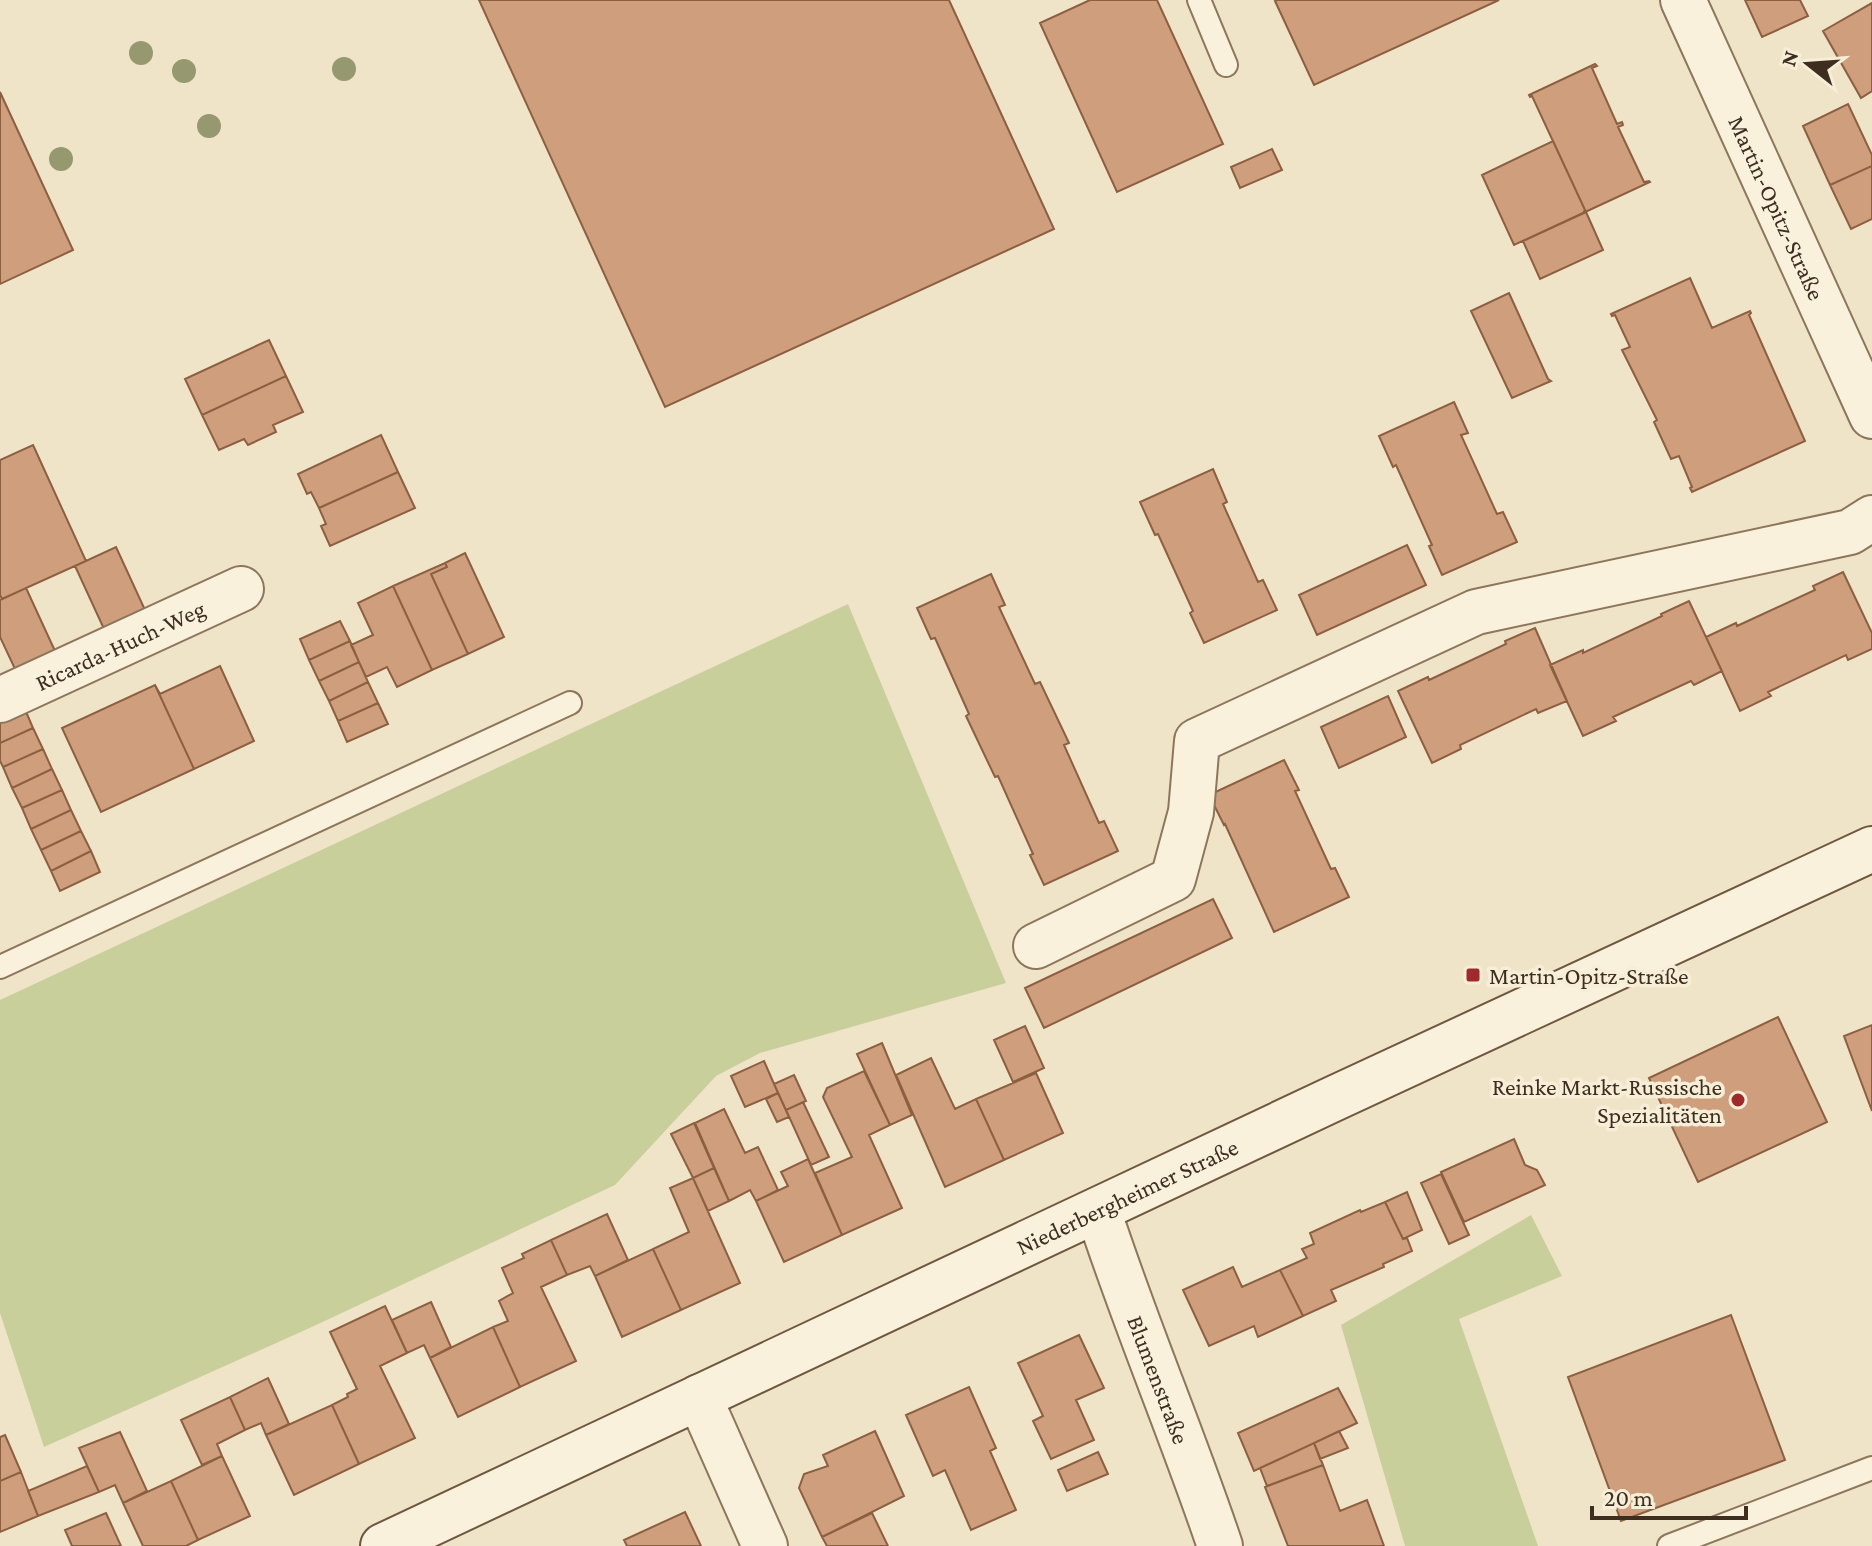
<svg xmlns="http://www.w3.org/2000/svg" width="1872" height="1546" font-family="'Crimson Pro',serif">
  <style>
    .green { fill: #c9cf9b }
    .building { fill: #cf9f7d; stroke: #8d5f41; stroke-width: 2 }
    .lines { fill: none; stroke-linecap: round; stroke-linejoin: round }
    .service-casing { stroke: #8d765c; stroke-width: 26 }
    .minor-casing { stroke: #8d765c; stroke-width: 48 }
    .secondary-casing { stroke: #6f573f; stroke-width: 48 }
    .service { stroke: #faf1dc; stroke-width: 22 }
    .minor { stroke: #faf1dc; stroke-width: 44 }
    .secondary { stroke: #faf1dc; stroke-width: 44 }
    .tree { fill: #96986f }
    .poi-dot { fill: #9e2a2b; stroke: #f7eed8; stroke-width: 3 }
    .labels { text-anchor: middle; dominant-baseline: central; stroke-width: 7; stroke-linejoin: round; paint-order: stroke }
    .street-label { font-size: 24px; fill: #3d2e20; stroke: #f7eed8 }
    .poi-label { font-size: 24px; fill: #3d2e20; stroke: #f7eed8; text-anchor: start }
  </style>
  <rect width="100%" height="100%" fill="#f0e4c8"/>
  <path class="green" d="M 848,604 L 1006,983 L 760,1053 L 716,1076 L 615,1185 L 314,1326 L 44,1447 L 0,1313 L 0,1000 Z
    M 1531,1215 L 1562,1276 L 1459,1319 L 1538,1546 L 1405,1546 L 1341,1325 Z"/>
  <path class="building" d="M 479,0 L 949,0 L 1054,229 L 665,407 Z
    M 1090,0 L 1157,0 L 1223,144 L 1117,192 L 1040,23 Z
    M 1278,0 L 1499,0 L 1314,85 L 1275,1 Z
    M 1745,0 L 1800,0 L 1808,16 L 1762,37 Z
    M 1872,3 L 1872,91 L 1861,98 L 1823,31 Z
    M 1595,64 L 1597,66 L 1592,68 L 1617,124 L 1622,122 L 1623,125 L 1618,127 L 1644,182 L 1649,181 L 1650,182 L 1583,213 L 1585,210 L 1532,96 L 1530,97 L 1529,95 Z
    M 0,92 L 73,250 L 0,284 Z
    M 1848,104 L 1872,155 L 1872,166 L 1830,185 L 1803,126 Z
    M 1553,141 L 1585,210 L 1583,213 L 1514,245 L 1482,175 Z
    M 1272,149 L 1282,170 L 1240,188 L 1231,167 Z
    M 1872,166 L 1872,219 L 1851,229 L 1830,185 Z
    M 1586,212 L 1603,250 L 1540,279 L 1523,241 Z
    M 1690,278 L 1712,328 L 1750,311 L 1751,313 L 1749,315 L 1805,441 L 1692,492 L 1690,488 L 1692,487 L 1679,456 L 1671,459 L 1654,422 L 1657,420 L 1622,350 L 1630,347 L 1615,315 L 1612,316 L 1611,314 Z
    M 1509,293 L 1548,379 L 1551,381 L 1512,398 L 1471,311 Z
    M 269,340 L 286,376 L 202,415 L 185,379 Z
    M 286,376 L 303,412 L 273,425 L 276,432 L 248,445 L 244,439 L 219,450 L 202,415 Z
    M 1454,402 L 1468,433 L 1461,435 L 1497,514 L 1503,512 L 1517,542 L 1442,575 L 1429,546 L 1432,545 L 1396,465 L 1393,467 L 1379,436 Z
    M 381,435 L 398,472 L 319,508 L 311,492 L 307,494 L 298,474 Z
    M 33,445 L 86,561 L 2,599 L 0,595 L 0,460 Z
    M 1213,469 L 1227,502 L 1223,504 L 1258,582 L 1263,580 L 1277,610 L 1204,643 L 1190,613 L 1193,611 L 1158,534 L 1155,535 L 1140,502 Z
    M 398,472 L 415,508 L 330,546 L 321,526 L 326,524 L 319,508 Z
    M 1407,545 L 1426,585 L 1317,635 L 1299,595 Z
    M 116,547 L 145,610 L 104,629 L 75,566 Z
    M 465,553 L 504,637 L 468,654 L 431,574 L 447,567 L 445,563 Z
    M 445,563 L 447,567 L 431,574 L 468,654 L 432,670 L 393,586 Z
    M 1843,572 L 1872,633 L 1872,649 L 1848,660 L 1846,655 L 1768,692 L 1771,696 L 1740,711 L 1706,637 L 1736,623 L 1737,626 L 1815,590 L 1813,586 Z
    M 991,574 L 1005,605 L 999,607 L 1035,684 L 1040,682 L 1069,743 L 1064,745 L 1099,823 L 1104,821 L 1118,851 L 1044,885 L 1030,855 L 1033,854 L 998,776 L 995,777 L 966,716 L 969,714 L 935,638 L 931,639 L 917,608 Z
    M 393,586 L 432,670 L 397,687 L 387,667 L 366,677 L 351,645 L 373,635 L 358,603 Z
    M 26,588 L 55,651 L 15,669 L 0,637 L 0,600 Z
    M 1689,601 L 1722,671 L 1694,685 L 1691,681 L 1613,717 L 1616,721 L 1583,736 L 1550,665 L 1583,650 L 1583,653 L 1662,616 L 1661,614 Z
    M 340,621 L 350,641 L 309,660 L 300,639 Z
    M 1535,628 L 1567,701 L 1538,713 L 1536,709 L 1460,745 L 1461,749 L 1432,763 L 1398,691 L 1428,677 L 1429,680 L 1506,644 L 1505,641 Z
    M 350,641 L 359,662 L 319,681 L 309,660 Z
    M 359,662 L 368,682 L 329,701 L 319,681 Z
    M 220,666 L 254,741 L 194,769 L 155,685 L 160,694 Z
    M 368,682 L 378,703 L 338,721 L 329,701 Z
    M 155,685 L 194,769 L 101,812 L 62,728 Z
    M 1388,696 L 1406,737 L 1339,768 L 1321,727 Z
    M 378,703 L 388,724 L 347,742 L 338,721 Z
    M 24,707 L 33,728 L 0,743 L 0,719 Z
    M 33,728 L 43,749 L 3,767 L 0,761 L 0,743 Z
    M 43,749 L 52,769 L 12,788 L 3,767 Z
    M 1284,760 L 1299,790 L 1295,791 L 1331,869 L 1335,868 L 1349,897 L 1274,932 L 1225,824 L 1224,825 L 1209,795 Z
    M 52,769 L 62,790 L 22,808 L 12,788 Z
    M 62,790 L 71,810 L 31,829 L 22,808 Z
    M 71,810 L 81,831 L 41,850 L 31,829 Z
    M 81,831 L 91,851 L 51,871 L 41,850 Z
    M 91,851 L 100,872 L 60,891 L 51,871 Z
    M 1213,899 L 1232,938 L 1044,1028 L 1025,988 Z
    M 1778,1017 L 1827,1122 L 1698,1182 L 1649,1078 Z
    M 1872,1025 L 1872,1111 L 1844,1036 Z
    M 1025,1026 L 1044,1068 L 1013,1082 L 994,1040 Z
    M 882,1043 L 912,1115 L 890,1125 L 857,1054 Z
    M 931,1058 L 955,1109 L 976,1099 L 1004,1160 L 945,1187 L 896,1075 Z
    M 764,1061 L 778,1093 L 745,1107 L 731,1076 Z
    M 864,1071 L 890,1125 L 869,1135 L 902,1208 L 842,1235 L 815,1173 L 852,1157 L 823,1097 L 827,1088 Z
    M 1036,1073 L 1063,1133 L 1004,1160 L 976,1099 Z
    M 794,1075 L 806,1101 L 786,1110 L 774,1084 Z
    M 778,1093 L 789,1117 L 777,1122 L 766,1099 Z
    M 803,1102 L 829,1157 L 811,1165 L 786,1110 Z
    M 724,1109 L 745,1153 L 758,1147 L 778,1190 L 756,1201 L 750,1190 L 729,1201 L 695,1123 Z
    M 694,1123 L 714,1168 L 693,1178 L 671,1134 Z
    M 1514,1139 L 1525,1165 L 1537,1170 L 1545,1185 L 1464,1222 L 1441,1172 Z
    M 808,1159 L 842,1235 L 784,1262 L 756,1201 L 788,1186 L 781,1172 Z
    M 714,1168 L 729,1201 L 708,1211 L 693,1178 Z
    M 1441,1174 L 1469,1235 L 1449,1244 L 1421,1183 Z
    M 693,1178 L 740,1283 L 681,1310 L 653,1249 L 689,1232 L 670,1188 Z
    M 1407,1192 L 1422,1230 L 1403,1239 L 1385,1202 Z
    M 1385,1202 L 1403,1239 L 1407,1238 L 1412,1251 L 1383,1264 L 1384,1267 L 1331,1290 L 1336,1301 L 1303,1316 L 1280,1270 L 1307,1258 L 1302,1249 L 1314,1244 L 1310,1233 L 1360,1210 L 1361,1212 Z
    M 607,1214 L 628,1260 L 595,1276 L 590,1266 L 567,1275 L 551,1240 Z
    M 551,1240 L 567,1275 L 541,1287 L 576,1361 L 520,1387 L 493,1327 L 508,1321 L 499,1301 L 513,1293 L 502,1268 L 524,1258 L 522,1254 Z
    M 653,1249 L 681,1310 L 622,1337 L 595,1276 Z
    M 1233,1267 L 1242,1287 L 1280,1270 L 1303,1316 L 1258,1337 L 1254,1326 L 1209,1346 L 1183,1290 Z
    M 431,1302 L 451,1347 L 430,1358 L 424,1345 L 407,1353 L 392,1320 Z
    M 385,1306 L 407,1353 L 380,1366 L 415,1438 L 359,1464 L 332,1405 L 348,1397 L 347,1394 L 357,1389 L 330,1332 Z
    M 1731,1315 L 1785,1460 L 1621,1521 L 1568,1377 Z
    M 493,1327 L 520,1387 L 458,1417 L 430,1358 Z
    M 1079,1335 L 1104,1388 L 1076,1400 L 1094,1440 L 1051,1459 L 1033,1421 L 1043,1416 L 1018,1363 Z
    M 268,1378 L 289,1424 L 266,1435 L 261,1423 L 245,1430 L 230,1397 Z
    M 969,1387 L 996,1448 L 990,1451 L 1016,1510 L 971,1530 L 945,1470 L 933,1476 L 906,1415 Z
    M 1338,1388 L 1357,1423 L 1254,1471 L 1238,1433 Z
    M 230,1397 L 245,1430 L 217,1444 L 222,1456 L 202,1465 L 181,1420 Z
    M 332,1405 L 359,1464 L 294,1495 L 266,1435 Z
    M 875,1431 L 904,1496 L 822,1537 L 799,1488 L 804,1474 L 828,1466 L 823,1455 Z
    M 1339,1431 L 1348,1448 L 1320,1459 L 1314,1443 Z
    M 120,1432 L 147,1491 L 123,1503 L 115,1485 L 99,1492 L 79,1448 Z
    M 5,1435 L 21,1472 L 0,1481 L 0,1437 Z
    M 1314,1443 L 1323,1465 L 1267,1486 L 1260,1468 Z
    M 1098,1452 L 1108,1474 L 1067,1491 L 1058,1470 Z
    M 222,1456 L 250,1516 L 198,1540 L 171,1481 Z
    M 1323,1465 L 1340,1511 L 1367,1500 L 1384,1546 L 1288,1546 L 1265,1487 Z
    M 87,1466 L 99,1492 L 38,1516 L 28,1491 Z
    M 21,1472 L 38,1516 L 0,1532 L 0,1481 Z
    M 171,1481 L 198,1540 L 186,1546 L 143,1546 L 123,1503 Z
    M 685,1512 L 701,1546 L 627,1546 L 624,1540 Z
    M 106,1513 L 121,1546 L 72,1546 L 65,1530 Z
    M 872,1513 L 888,1546 L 827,1546 L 822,1537 Z"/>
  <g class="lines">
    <defs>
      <path id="service" d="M 1199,0 L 1226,65
        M 0,967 L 570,703
        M 1669,1546 L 1872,1468"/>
      <g id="minor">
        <path id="s1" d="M 1683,0 L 1872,416"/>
        <path id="s2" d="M 0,700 L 241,589"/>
        <path d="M 1036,946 L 1173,879 L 1191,812 L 1197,741 L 1476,612 L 1850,532 L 1872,518"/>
        <path id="s3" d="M 1098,1210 C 1135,1324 1182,1433 1220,1546"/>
        <path d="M 699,1397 L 765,1546"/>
      </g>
      <g id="secondary">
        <path id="s4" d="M 383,1546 L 1333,1099 L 1872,849"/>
      </g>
    </defs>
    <use href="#service" class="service-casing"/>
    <use href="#minor" class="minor-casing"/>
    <use href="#secondary" class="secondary-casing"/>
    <use href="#service" class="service"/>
    <use href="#minor" class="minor"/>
    <use href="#secondary" class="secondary"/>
  </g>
  <g class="tree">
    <circle cx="141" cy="53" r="12"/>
    <circle cx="344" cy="69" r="12"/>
    <circle cx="184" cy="71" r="12"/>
    <circle cx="209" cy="126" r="12"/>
    <circle cx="61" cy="159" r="12"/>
  </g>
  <g class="poi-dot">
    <rect x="1465" y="967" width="16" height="16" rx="4"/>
    <circle cx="1738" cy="1100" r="8"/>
  </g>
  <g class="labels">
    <g class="street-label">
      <text stroke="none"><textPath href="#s1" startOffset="228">Martin-Opitz-Straße</textPath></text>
      <text stroke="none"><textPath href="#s2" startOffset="132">Ricarda-Huch-Weg</textPath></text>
      <text stroke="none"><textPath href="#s4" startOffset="822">Niederbergheimer Straße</textPath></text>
      <text stroke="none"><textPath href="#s3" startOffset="180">Blumenstraße</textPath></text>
    </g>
    <g class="poi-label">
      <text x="1489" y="975">Martin-Opitz-Straße</text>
      <text x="1722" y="1086" text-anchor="end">Reinke Markt-Russische<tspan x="1722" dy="28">Spezialitäten</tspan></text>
    </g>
  </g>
  <g transform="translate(1808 64) rotate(287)" stroke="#f7eed8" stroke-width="6" paint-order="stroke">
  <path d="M0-6L14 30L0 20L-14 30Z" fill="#3d2e20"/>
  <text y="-12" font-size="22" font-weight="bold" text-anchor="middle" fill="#3d2e20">N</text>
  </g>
  <path d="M1592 1506v12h154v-12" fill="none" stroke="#3d2e20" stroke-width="4"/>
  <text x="1604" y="1506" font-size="24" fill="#3d2e20" stroke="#f7eed8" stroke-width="6" paint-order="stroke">20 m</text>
</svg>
